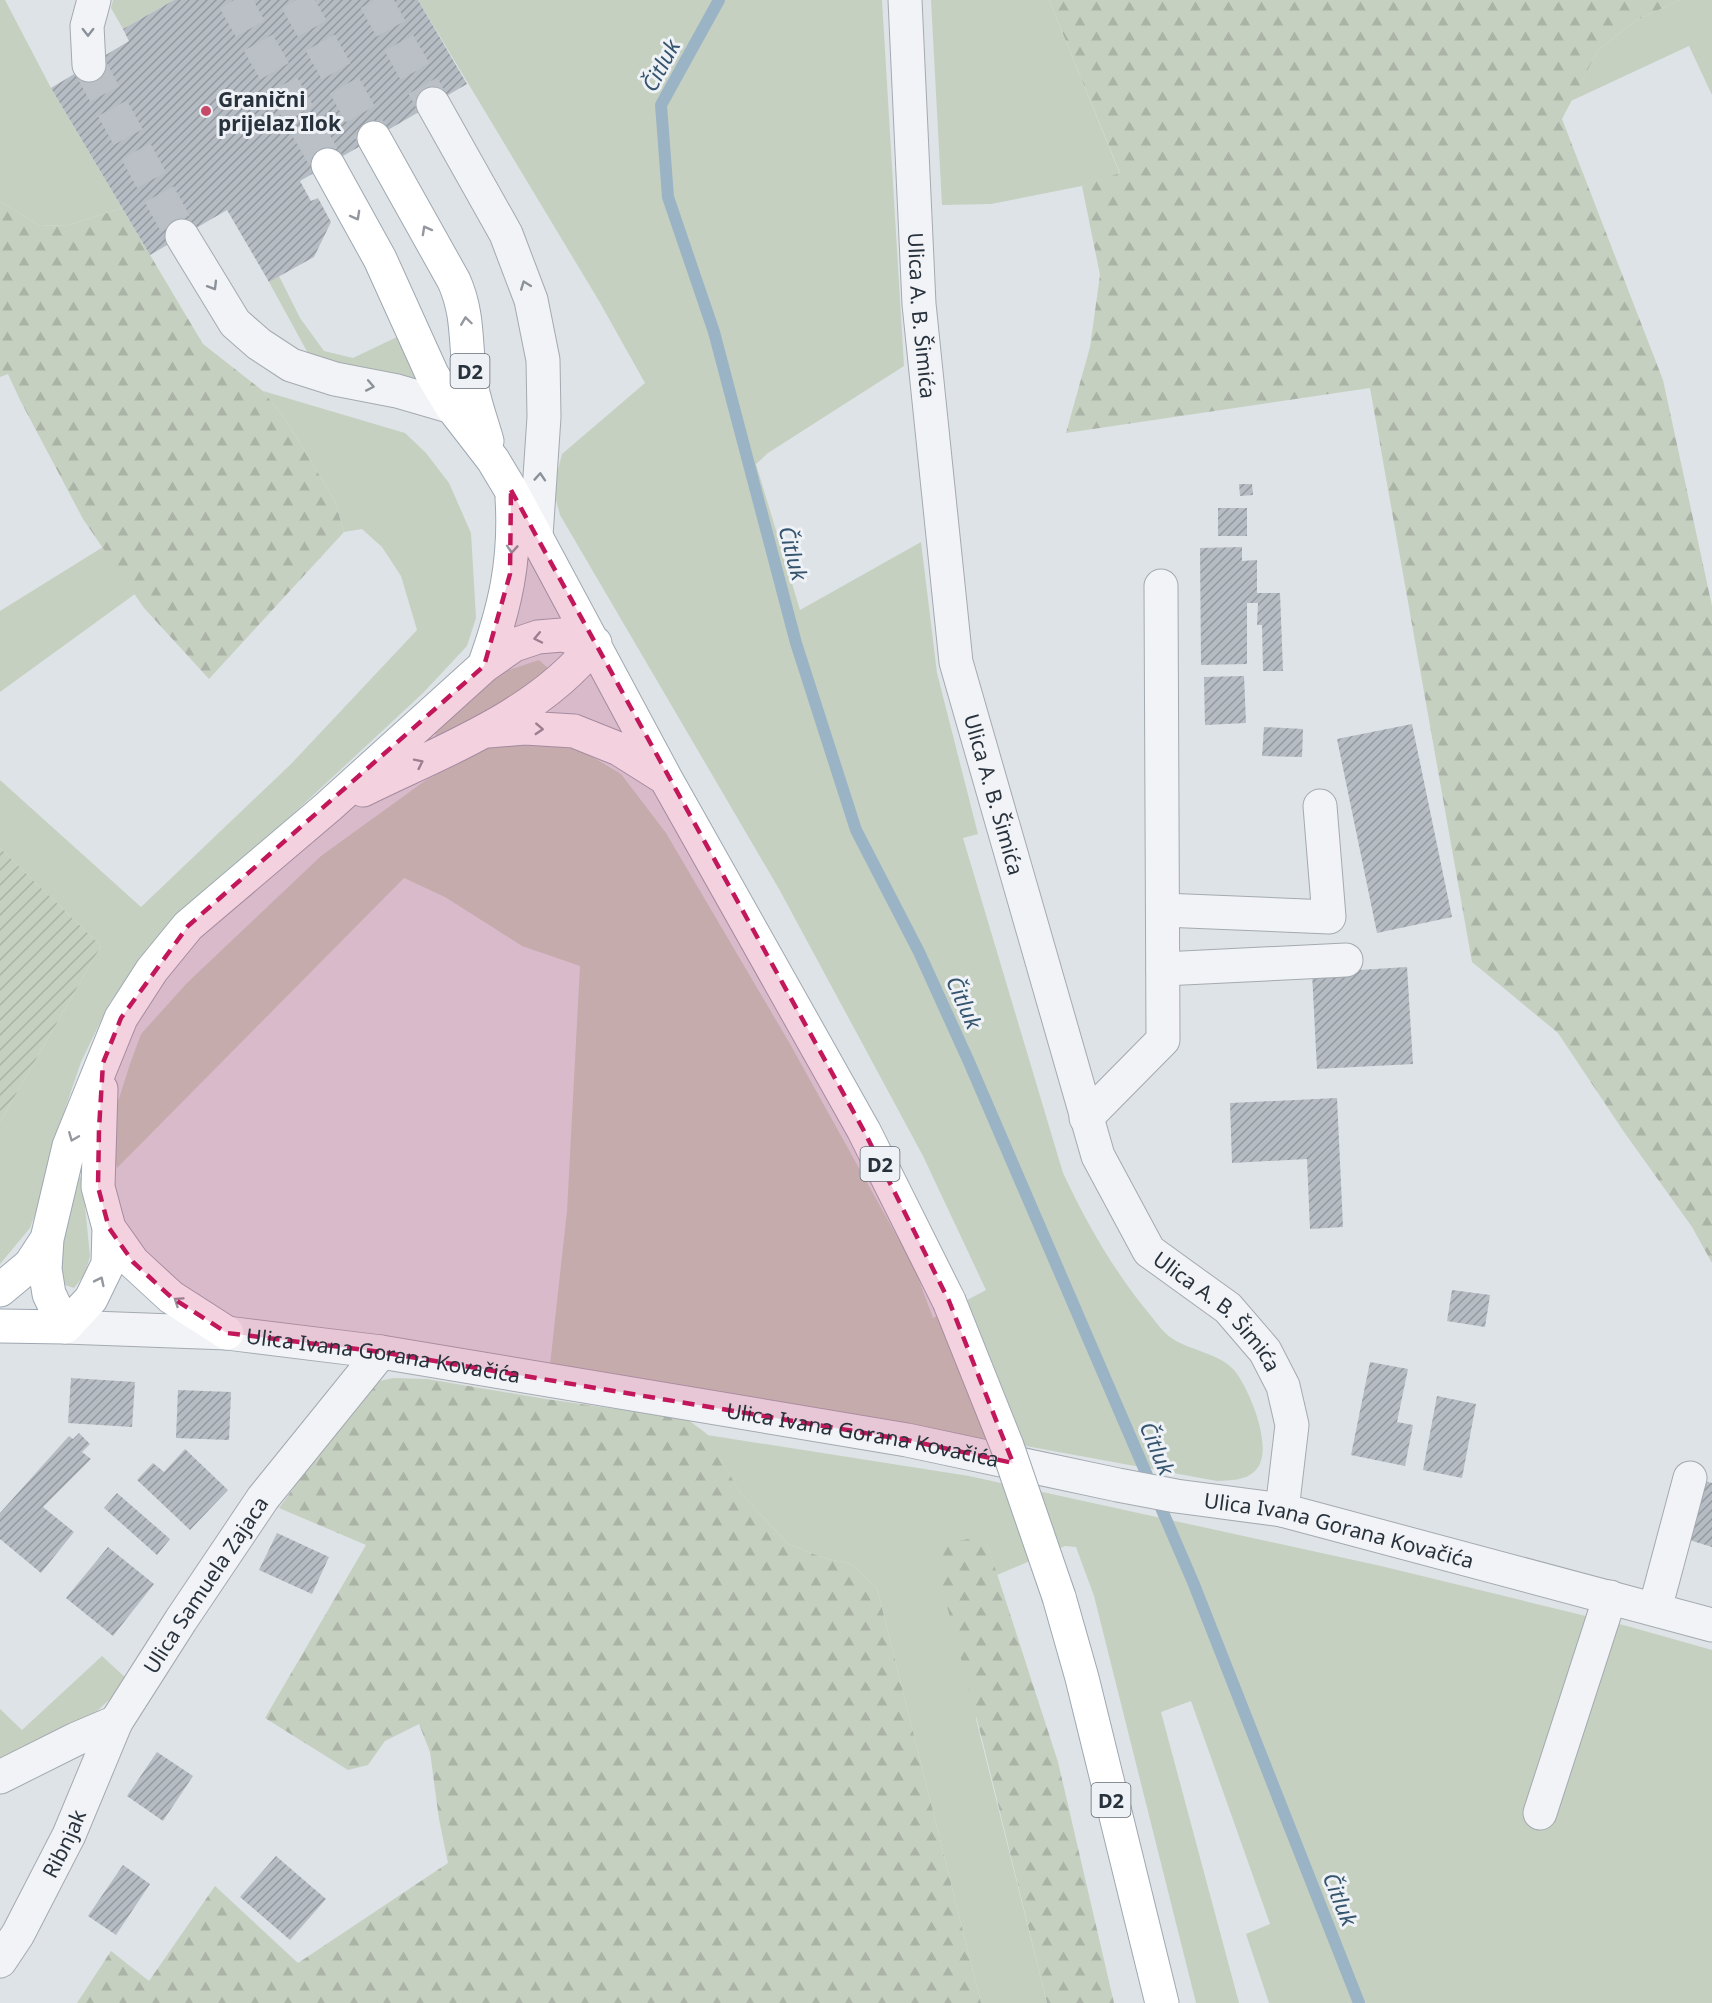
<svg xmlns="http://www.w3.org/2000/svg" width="1712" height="2003" font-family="'Noto Sans',sans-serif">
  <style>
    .grass { fill: #c6d0c0 }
    .forest { fill: url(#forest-firs) }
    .garden { fill: url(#garden-furrows) }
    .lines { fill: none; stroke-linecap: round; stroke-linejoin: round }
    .stream { stroke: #9bb4c5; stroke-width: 12 }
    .building { fill: url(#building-hatch) }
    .minor-tunnel { stroke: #bac0c5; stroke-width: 33; stroke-dasharray: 33 16; stroke-linecap: butt }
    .major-tunnel { stroke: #bac0c5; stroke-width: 33; stroke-dasharray: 33 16; stroke-linecap: butt }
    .minor-casing { stroke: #a4aab1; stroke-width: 35 }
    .major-casing { stroke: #9ea8b2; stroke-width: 35 }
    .minor { stroke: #f1f3f6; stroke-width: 33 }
    .major { stroke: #fff; stroke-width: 33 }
    .major-bridge-casing { stroke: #9ea8b2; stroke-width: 35; stroke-linecap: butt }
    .major-bridge { stroke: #fff; stroke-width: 33 }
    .oneway { stroke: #8c929a }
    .oneway2 { stroke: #94989e }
    .marked { fill: #c2185b; fill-opacity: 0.2; stroke: #c2185b; stroke-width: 4.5; stroke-dasharray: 12 8; stroke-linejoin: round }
    .poi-dot { fill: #c64968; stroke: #eef1f5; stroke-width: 2 }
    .labels { text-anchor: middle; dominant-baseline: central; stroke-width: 6; stroke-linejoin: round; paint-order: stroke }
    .shield { fill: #eef1f5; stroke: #636b74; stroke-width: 1.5 }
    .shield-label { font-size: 20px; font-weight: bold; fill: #28323d }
    .poi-label { font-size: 21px; font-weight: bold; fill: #28323d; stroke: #eef1f5; text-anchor: start }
    .street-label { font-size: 21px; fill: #28323d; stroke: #eef1f5 }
    .water-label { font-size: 22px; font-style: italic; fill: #35546e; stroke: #eef1f5 }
  </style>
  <defs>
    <pattern id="forest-firs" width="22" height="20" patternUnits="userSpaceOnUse" patternTransform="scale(1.5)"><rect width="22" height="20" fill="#c6d0c0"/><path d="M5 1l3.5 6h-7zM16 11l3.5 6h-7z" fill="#aab3a6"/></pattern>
    <pattern id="garden-furrows" width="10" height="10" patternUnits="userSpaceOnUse" patternTransform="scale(1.5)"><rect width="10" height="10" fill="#c6d0c0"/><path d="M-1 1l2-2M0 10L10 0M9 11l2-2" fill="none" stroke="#aab3a6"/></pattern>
    <pattern id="building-hatch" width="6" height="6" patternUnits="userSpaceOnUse" patternTransform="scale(1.5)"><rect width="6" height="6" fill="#b6bcc3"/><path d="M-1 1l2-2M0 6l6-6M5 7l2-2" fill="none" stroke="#9499a0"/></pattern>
  </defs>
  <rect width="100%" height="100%" fill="#dee3e7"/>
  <path class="grass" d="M 0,0 L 5,0 L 51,88 L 122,208 L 69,225 L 40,226 L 0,201 Z
    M 113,0 L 174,0 L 123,29 L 111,8 Z
    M 418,0 L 882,0 L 904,366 L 768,453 L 756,464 L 800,610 L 921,542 L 937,673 L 978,834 L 963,838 L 1063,1173 C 1087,1224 1115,1273 1151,1316 C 1157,1324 1165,1334 1173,1339 C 1191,1351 1219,1353 1234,1370 C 1249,1388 1276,1451 1255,1471 C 1245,1481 1230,1480 1217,1481 L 823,1409 L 550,1365 L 567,1211 L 580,966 L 522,946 L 445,897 L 404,878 L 117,1168 L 111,1146 L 114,1114 L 130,1064 L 141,1034 L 187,983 L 321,856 L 426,780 L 488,747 L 528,739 L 558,744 L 586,753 L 621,774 L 666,833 L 790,1044 L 914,1267 L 933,1318 L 986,1290 L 923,1156 L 779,889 L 560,515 L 553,489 L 562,454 L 645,383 L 599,301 Z
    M 931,0 L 1049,0 L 1120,174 L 1082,186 L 991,204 L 942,205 Z
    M 1680,0 L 1712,0 L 1712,95 L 1689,46 L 1571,101 L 1598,50 L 1635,21 Z
    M 279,276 L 300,318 L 324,351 L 353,358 L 399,336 L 415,368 L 414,381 L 310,357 L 269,282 Z
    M 263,391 L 405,433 L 426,453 L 449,483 L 471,533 L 476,618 L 467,646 L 423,693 L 207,894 L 142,961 L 110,1002 L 81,1062 L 65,1109 L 43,1192 L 30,1228 L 0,1264 L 0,1122 L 101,946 L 0,848 L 0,780 L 141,907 L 291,764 L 417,630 L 401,576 L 382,547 L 362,529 L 344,532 L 335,501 L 288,423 Z
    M 103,547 L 135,594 L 0,692 L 0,611 Z
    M 539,660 L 550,670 L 510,700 L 437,738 L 434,731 L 475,691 L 503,672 Z
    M 82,1176 L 90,1256 L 85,1274 L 74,1288 L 65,1285 L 59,1267 L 73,1181 Z
    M 707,1435 L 969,1476 L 1381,1566 L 1627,1626 L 1712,1650 L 1712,2003 L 1269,2003 L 1246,1934 L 1270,1924 L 1191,1701 L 1161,1712 L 1239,2003 L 1196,2003 L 1094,1596 L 1076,1547 L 1065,1546 L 997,1575 L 987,1543 L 976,1719 L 1047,2003 L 981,2003 L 877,1588 L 851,1564 L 824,1558 L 788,1544 L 739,1491 Z
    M 102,1656 L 129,1681 L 94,1714 L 0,1765 L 0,1709 L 22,1730 Z"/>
  <path class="forest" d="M 1049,0 L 1680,0 L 1635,21 L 1598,50 L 1562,119 L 1663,380 L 1712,606 L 1712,1263 L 1692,1227 L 1624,1132 L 1558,1033 L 1472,962 L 1370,388 L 1066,433 L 1090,347 L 1100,275 L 1082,186 L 1120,173 Z
    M 0,201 L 40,226 L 69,225 L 122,208 L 203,344 L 263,391 L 288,423 L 335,501 L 344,532 L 209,679 L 144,608 L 83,519 L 20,400 L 8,374 L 0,377 Z
    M 393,1378 L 427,1379 L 546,1399 L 687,1419 L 707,1434 L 739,1491 L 788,1544 L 824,1558 L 851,1564 L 877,1588 L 981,2003 L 77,2003 L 111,1951 L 149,1981 L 215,1886 L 298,1963 L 448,1863 L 439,1819 L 430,1752 L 419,1724 L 385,1741 L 368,1765 L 348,1770 L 265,1718 L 366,1545 L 279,1508 L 371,1383 Z
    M 968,1539 L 987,1543 L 1058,1762 L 1114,2003 L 1047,2003 L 983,1743 L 935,1560 L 949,1543 Z"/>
  <path class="garden" d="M 0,848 L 101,946 L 0,1122 Z"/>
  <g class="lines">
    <path class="stream" d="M 719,0 L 661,105 L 668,197 L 714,332 L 796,643 L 856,830 L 919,952 L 969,1062 L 1193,1582 L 1359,2003"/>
  </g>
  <path class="building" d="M 174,0 L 418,0 L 467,84 L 300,181 L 311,201 L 318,198 L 331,222 L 314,257 L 269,282 L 227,210 L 150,255 L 51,88 L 129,41 L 123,29 Z
    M 1239,484 L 1252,484 L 1253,495 L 1240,496 Z
    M 1218,508 L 1247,508 L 1247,536 L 1218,536 Z
    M 1242,547 L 1242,561 L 1257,560 L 1257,593 L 1280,593 L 1283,671 L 1263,671 L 1262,625 L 1257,625 L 1258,603 L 1247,603 L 1247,664 L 1201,665 L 1200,548 Z
    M 1244,676 L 1246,723 L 1205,725 L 1204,677 Z
    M 1412,724 L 1452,917 L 1377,933 L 1337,739 Z
    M 1264,727 L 1303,729 L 1302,757 L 1262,756 Z
    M 1407,967 L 1413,1064 L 1317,1069 L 1312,973 Z
    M 1337,1098 L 1343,1227 L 1310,1229 L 1307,1159 L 1232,1163 L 1230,1103 Z
    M 1452,1290 L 1490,1295 L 1485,1327 L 1447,1321 Z
    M 1370,1362 L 1408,1369 L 1397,1422 L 1413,1425 L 1405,1466 L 1351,1455 Z
    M 71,1378 L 135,1382 L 132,1427 L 68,1423 Z
    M 178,1390 L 231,1392 L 229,1440 L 176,1438 Z
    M 1437,1396 L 1476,1404 L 1462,1478 L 1423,1470 Z
    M 79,1433 L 90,1444 L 82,1452 L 91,1459 L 43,1507 L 74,1532 L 41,1573 L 0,1539 L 0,1513 L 69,1436 L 73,1439 Z
    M 185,1449 L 228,1490 L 190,1530 L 137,1480 L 153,1463 L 164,1472 Z
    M 1702,1480 L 1712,1483 L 1712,1547 L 1683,1538 Z
    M 117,1493 L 170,1539 L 157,1555 L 104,1508 Z
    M 277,1533 L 329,1557 L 312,1594 L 259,1570 Z
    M 108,1547 L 154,1584 L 113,1636 L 66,1598 Z
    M 157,1752 L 193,1776 L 163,1821 L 127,1796 Z
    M 276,1856 L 326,1899 L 290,1940 L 240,1897 Z
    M 123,1865 L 150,1884 L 116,1935 L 88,1916 Z"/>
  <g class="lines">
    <path class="minor-tunnel" d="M 375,0 L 433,104
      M 89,65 L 182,236"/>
    <path class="major-tunnel" d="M 234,0 L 328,165
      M 296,0 L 374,138"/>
    <defs>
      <g id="minor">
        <path id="s1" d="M 905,0 L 919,304 L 956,662 L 1098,1156 L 1149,1251 L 1228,1308 L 1265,1351 L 1283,1386 L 1292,1425 L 1282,1510"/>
        <path d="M 89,65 L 87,26 L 94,0"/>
        <path d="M 433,104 L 506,234 L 531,300 L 543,360 L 544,417 L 536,536"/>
        <path d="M 182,236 L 235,323 L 259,344 L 291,365 L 335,379 L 397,391 L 452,407"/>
        <path d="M 1163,910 L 1329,917 L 1320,806"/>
        <path d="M 1163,969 L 1346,960"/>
        <path d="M 1086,1118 L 1163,1040 L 1161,586"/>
        <path id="s2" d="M 65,1327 L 227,1333 L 381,1352 L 907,1440 L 1118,1485 L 1176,1496 L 1282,1510 L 1712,1625"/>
        <path d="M 1655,1609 L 1690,1478"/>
        <path d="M 0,1777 L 76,1739 L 116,1722"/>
        <path d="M 1540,1813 L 1610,1597"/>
        <path id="s3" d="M 0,1961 L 18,1934 L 69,1835 L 116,1722 L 181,1620 L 263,1498 L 381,1352"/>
      </g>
      <path id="major" d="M 374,138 L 454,281 C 469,315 465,343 470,378 C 473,399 481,420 487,441
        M 328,165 L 380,259 L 432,374 L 452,407 L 493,460 L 511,490 L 666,779 L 864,1131 L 949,1301
        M 484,666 C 505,608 516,561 512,498
        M 488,731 L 525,728 L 574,731 L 619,749 L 665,778
        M 363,790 C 442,751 540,715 595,643
        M 109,1228 L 133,1262 L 171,1297 L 227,1333
        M 47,1239 L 45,1269 L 49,1294 L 65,1327
        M 0,1290 L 30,1265 L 47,1239 L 69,1146 L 121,1018 L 152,970 L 188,926 L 328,807 L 484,666 L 514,645 L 538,637 L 562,635 L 595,643
        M 0,1326 L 65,1327
        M 65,1327 L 91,1299 L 108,1264 L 109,1228 L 98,1187 L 101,1089
        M 1059,1597 L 1082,1678 L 1162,2003"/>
    </defs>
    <use href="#minor" class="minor-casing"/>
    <use href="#major" class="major-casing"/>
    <use href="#minor" class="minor"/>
    <use href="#major" class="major"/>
    <defs>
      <path id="major-bridge" d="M 949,1301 L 1007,1446 L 1059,1597"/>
    </defs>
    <use href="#major-bridge" class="major-bridge-casing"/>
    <use href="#major-bridge" class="major-bridge"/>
  </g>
  <defs><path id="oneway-chevron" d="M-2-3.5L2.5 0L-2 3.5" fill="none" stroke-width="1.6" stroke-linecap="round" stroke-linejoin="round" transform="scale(1.5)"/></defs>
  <g class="oneway">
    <use href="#oneway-chevron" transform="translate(88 32) rotate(90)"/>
    <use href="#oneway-chevron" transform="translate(525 285) rotate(-111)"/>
    <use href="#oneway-chevron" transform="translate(213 286) rotate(59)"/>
    <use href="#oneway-chevron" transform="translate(370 386) rotate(11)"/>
    <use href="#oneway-chevron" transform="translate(540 477) rotate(-86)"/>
  </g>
  <g class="oneway2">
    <use href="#oneway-chevron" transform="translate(356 216) rotate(61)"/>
    <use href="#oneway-chevron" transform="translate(426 230) rotate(-119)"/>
    <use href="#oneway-chevron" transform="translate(466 321) rotate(-98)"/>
    <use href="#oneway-chevron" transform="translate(512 549) rotate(94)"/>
    <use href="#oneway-chevron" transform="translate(538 638) rotate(168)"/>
    <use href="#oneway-chevron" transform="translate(539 729) rotate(3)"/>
    <use href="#oneway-chevron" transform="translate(419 763) rotate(-26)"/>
    <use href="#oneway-chevron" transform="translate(73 1137) rotate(112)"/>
    <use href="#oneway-chevron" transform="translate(100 1281) rotate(-64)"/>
    <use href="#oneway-chevron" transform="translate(178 1301) rotate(-146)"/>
  </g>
  <path class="marked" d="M 511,490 L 864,1131 L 949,1301 L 1013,1463 L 907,1440 L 381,1352 L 227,1333 L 171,1297 L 133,1262 L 109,1228 L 98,1187 L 99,1129 L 103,1063 L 121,1018 L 188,926 L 484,666 L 510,574 Z"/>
  <circle class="poi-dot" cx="206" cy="111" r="6"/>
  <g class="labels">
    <g class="shield">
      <rect x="450.5" y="354" width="39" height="34" rx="4.5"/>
      <rect x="860.5" y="1147" width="39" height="34" rx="4.5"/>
      <rect x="1091.5" y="1783" width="39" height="34" rx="4.5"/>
    </g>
    <g class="shield-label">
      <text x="470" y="371">D2</text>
      <text x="880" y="1164">D2</text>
      <text x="1111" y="1800">D2</text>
    </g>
    <g class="poi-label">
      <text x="218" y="99">Granični<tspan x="218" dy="24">prijelaz Ilok</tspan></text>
    </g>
    <g class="street-label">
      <text stroke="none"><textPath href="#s1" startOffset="316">Ulica A. B. Šimića</textPath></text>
      <text stroke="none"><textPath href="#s1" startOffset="802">Ulica A. B. Šimića</textPath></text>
      <text stroke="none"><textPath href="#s1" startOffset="1378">Ulica A. B. Šimića</textPath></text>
      <text stroke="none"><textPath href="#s2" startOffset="320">Ulica Ivana Gorana Kovačića</textPath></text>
      <text stroke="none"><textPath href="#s2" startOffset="806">Ulica Ivana Gorana Kovačića</textPath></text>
      <text stroke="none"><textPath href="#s2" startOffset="1292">Ulica Ivana Gorana Kovačića</textPath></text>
      <text stroke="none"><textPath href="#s3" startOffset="430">Ulica Samuela Zajaca</textPath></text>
      <text stroke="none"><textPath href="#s3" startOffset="134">Ribnjak</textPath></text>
    </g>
    <g class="water-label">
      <text transform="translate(660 65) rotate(-62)">Čitluk</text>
      <text transform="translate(794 553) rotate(75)">Čitluk</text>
      <text transform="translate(965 1002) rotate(66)">Čitluk</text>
      <text transform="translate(1158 1448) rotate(67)">Čitluk</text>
      <text transform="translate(1341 1899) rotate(68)">Čitluk</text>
    </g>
  </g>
</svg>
